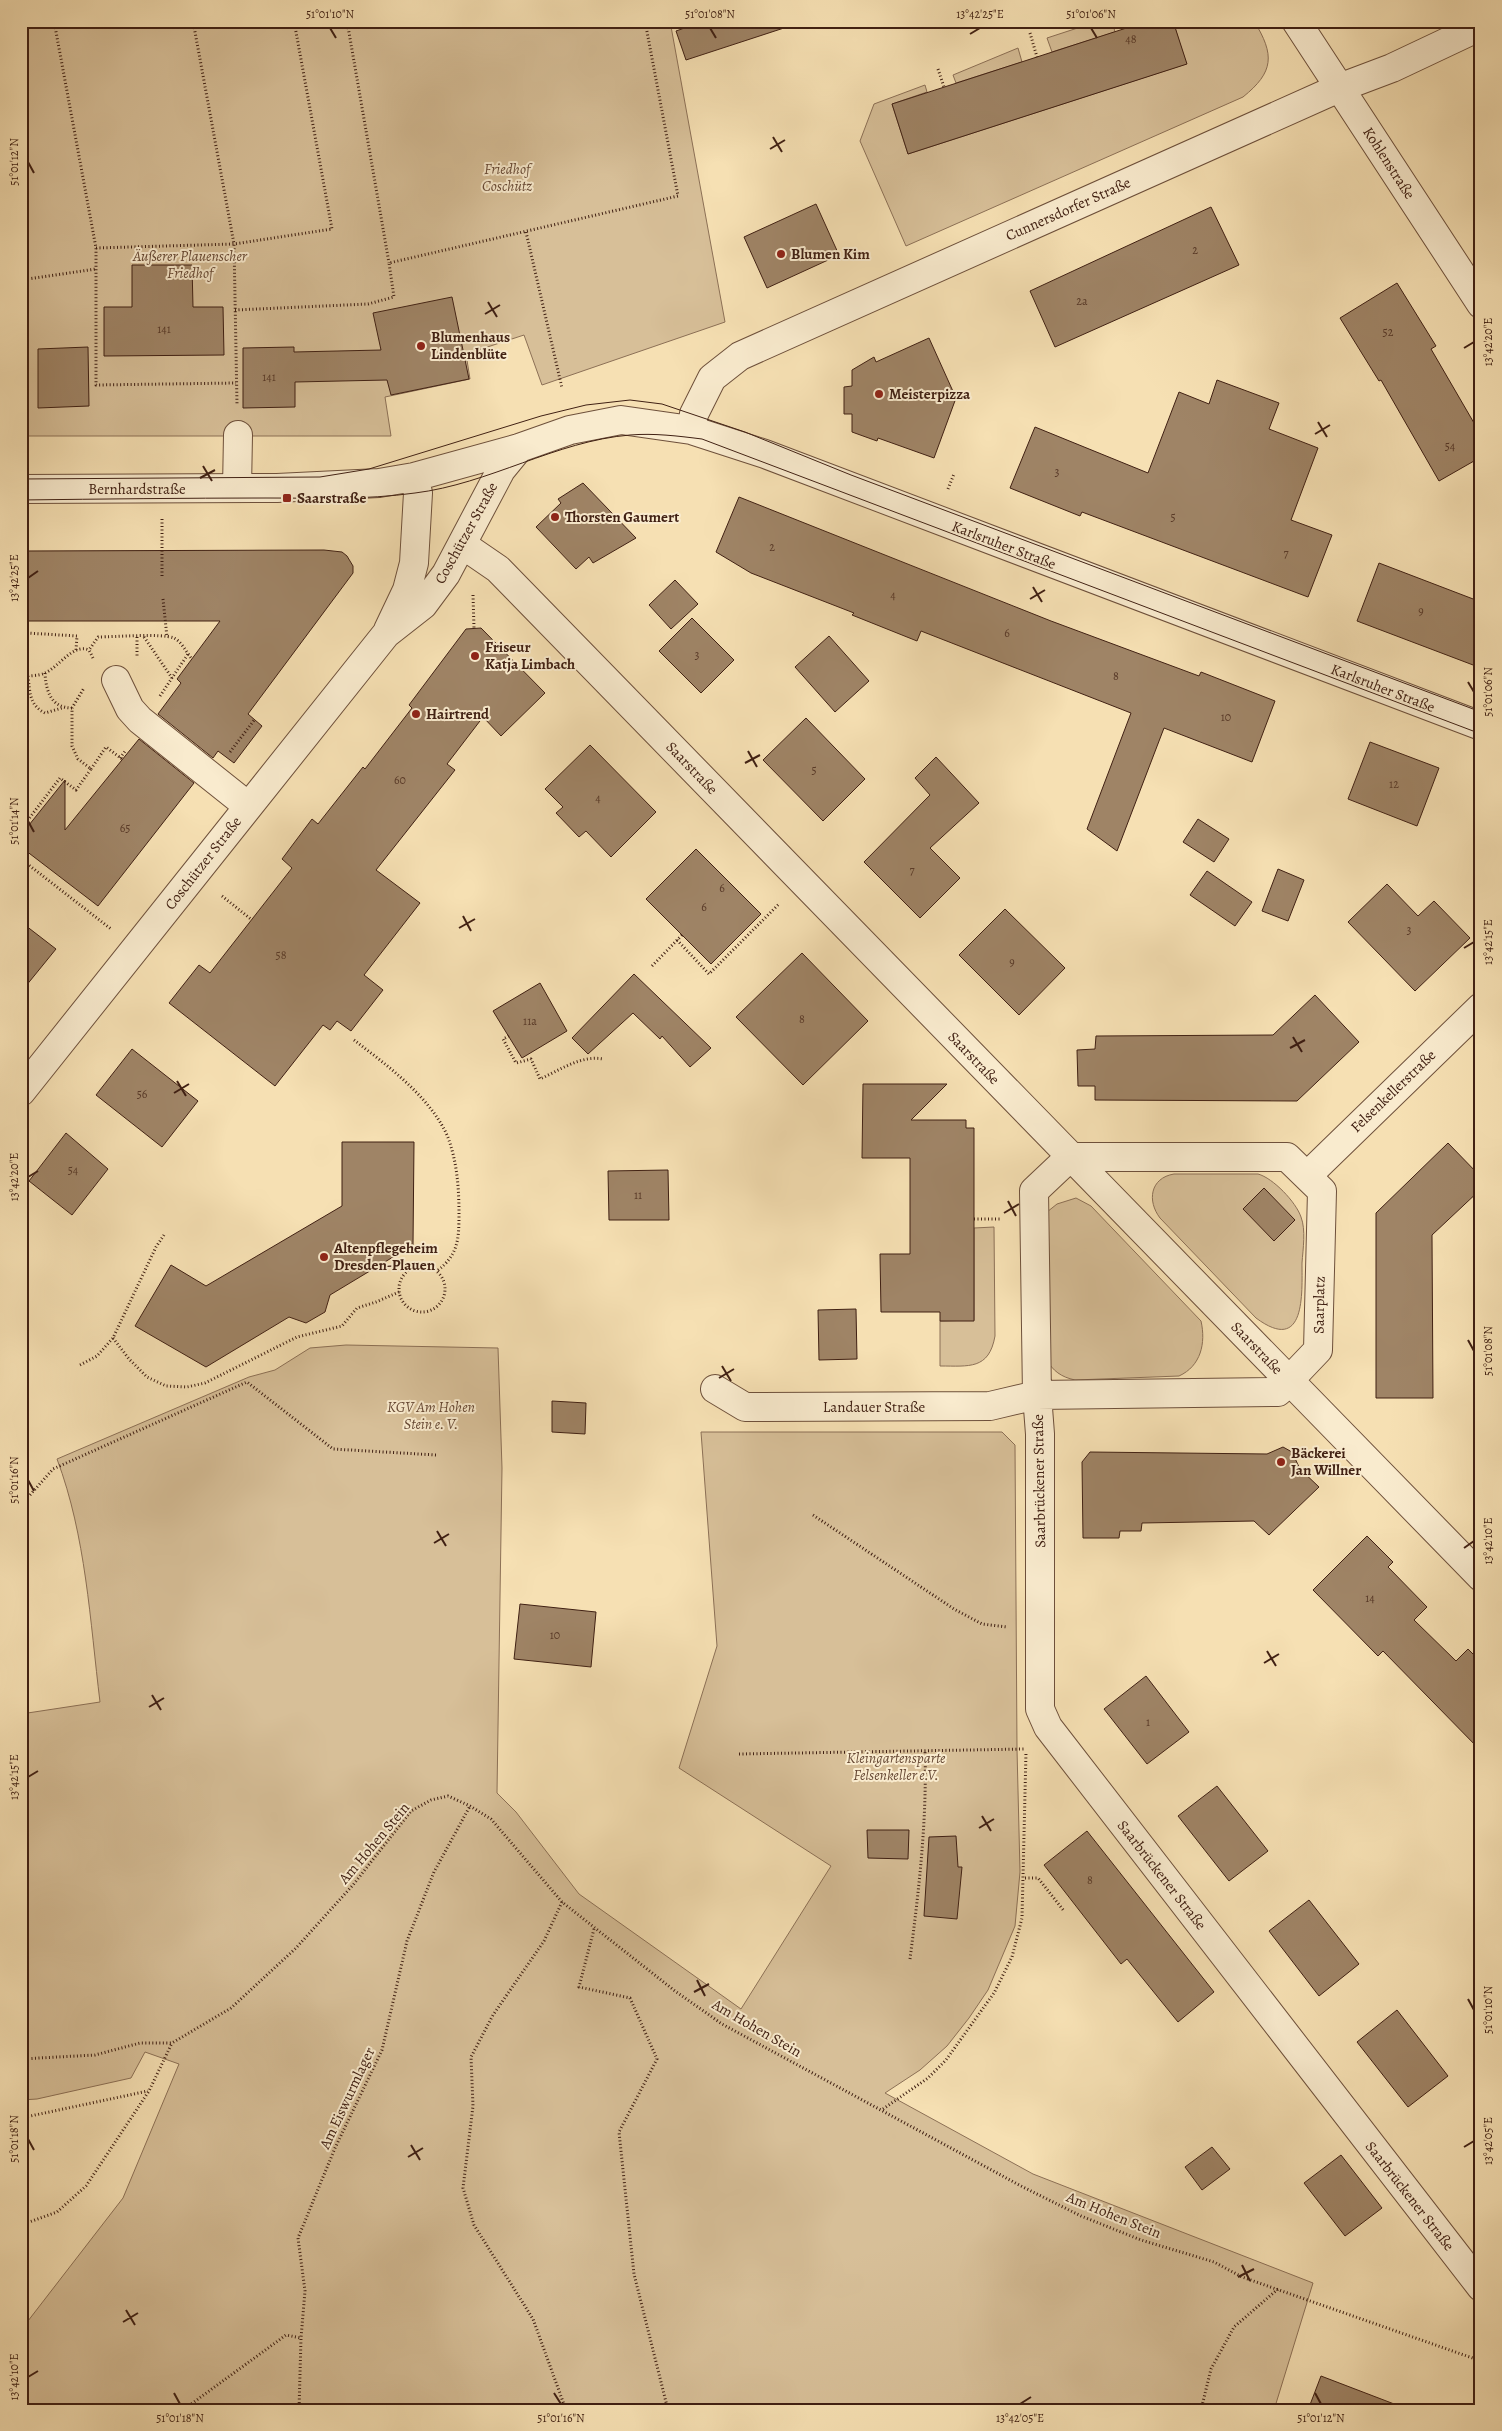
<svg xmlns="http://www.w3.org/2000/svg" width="1502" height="2431" font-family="Alegreya,serif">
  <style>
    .green { fill: #d7bf98; stroke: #8c7056 }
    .building { fill: #9f8466; stroke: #402013 }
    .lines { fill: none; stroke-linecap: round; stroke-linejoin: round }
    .minor-casing { stroke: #6e503b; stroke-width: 30 }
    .path { stroke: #402013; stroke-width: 3; stroke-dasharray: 1 2.5; stroke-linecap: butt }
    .minor { stroke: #f9ebce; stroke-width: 28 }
    .tram { stroke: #402013; stroke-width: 1 }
    .ticks { fill: none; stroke: #402013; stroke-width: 2 }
    .poi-dot { fill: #8f2418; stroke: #f9ebce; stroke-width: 2 }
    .labels { text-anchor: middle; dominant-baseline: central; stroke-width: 4; stroke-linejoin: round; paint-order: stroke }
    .number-label { font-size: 12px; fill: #583928 }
    .street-label { font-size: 15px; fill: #402013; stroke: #f9ebce }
    .park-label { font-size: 15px; font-style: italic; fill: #664834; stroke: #f9ebce }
    .poi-label { font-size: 15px; font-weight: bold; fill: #402013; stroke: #f9ebce; text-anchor: start }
    .neatline { fill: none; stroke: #402013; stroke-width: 2 }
    .ticks-label { font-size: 12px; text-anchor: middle; fill: #402013 }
  </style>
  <rect width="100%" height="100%" fill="#f6e0b3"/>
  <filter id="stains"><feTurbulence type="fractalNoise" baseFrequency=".004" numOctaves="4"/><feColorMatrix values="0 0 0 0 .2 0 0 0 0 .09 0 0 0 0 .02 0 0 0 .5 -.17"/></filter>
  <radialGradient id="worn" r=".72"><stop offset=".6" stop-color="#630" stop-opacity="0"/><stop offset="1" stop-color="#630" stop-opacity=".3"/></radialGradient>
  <path class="green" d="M 21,21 L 670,21 L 725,322 L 542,385 L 524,335 L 466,354 L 470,379 L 385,397 L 391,436 L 21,436 Z
    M 1099,21 L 1112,21 L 1115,32 L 1052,52 L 1047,38 Z
    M 1173,21 L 1254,21 C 1275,55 1274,72 1243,97 L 906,246 L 860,141 L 874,104 L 925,85 L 927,92 L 892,104 L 908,154 L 1186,64 Z
    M 1018,48 L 1022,62 L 956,83 L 953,75 Z
    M 1174,1174 L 1258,1174 C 1273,1178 1296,1202 1301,1217 C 1306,1230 1303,1249 1302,1263 C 1302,1293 1306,1355 1256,1318 L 1160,1218 C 1147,1201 1150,1178 1174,1174 Z
    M 1076,1198 L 1091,1206 L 1201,1321 C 1206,1343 1201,1366 1179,1376 L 1075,1380 C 1061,1377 1053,1371 1046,1359 L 1047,1212 L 1057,1204 Z
    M 994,1227 L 995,1336 C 989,1370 969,1366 940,1366 L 940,1321 L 974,1320 L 974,1228 Z
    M 346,1345 L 498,1348 L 502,1468 L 497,1793 L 516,1812 L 579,1894 L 741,2009 L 831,1866 L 679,1768 L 717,1646 L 701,1432 L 1002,1432 L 1015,1445 L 1017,1749 L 1020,1872 L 1015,1926 L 988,1990 L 969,2018 L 947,2046 L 920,2070 L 885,2093 L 1033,2174 L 1313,2283 L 1274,2410 L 21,2410 L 21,2330 L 123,2198 L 179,2064 L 145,2052 L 131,2078 L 37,2099 L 21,2100 L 21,1714 L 100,1702 C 90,1621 86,1536 57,1459 L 249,1377 L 275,1370 L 310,1348 Z"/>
  <path class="building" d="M 704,21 L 786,21 L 787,27 L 686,60 L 676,31 Z
    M 1148,21 L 1173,21 L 1187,64 L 908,154 L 892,104 Z
    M 816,204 L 839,255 L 767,288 L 744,237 Z
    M 1211,207 L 1239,265 L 1055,347 L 1030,291 Z
    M 132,265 L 192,265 L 193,307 L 223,307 L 224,355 L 104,356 L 104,307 L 132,307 Z
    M 1397,283 L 1436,346 L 1431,349 L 1481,435 L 1481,457 L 1439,481 L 1381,380 L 1379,381 L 1340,318 Z
    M 452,297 L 469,379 L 391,395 L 387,380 L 295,382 L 295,407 L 243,408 L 243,348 L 294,347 L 294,352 L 381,350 L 373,313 Z
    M 929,338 L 956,398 L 934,458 L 878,438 L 877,441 L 852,432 L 852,414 L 844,414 L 844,387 L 852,386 L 852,370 L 874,357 L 876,362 Z
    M 88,347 L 89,406 L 38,408 L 38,349 Z
    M 1217,380 L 1279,403 L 1269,429 L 1318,448 L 1291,520 L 1332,535 L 1308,597 L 1082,512 L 1080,516 L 1010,488 L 1035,427 L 1148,473 L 1179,392 L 1209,404 Z
    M 583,483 L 636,538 L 593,563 L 589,557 L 576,569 L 536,527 L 561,503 L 558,499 Z
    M 739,497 L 1051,621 L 1199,676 L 1201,672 L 1275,701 L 1252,762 L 1164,728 L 1117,851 L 1087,829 L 1131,713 L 921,631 L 917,641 L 852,615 L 854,613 L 751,573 L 716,552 Z
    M 324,550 L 342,552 L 347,556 L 353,566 L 353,573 L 248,714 L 262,726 L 234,763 L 218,751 L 213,758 L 158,714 L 181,683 L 177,679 L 220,621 L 21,621 L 21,551 Z
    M 1379,563 L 1481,602 L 1481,668 L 1357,621 Z
    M 675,580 L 698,604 L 671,629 L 649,605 Z
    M 692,618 L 734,660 L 701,693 L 659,651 Z
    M 481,628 L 545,693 L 501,736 L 483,717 L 447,764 L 455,770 L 376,870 L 420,903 L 364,975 L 383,990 L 351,1031 L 337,1021 L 330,1030 L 323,1025 L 275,1086 L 169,1003 L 199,965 L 210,973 L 292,868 L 282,859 L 312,819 L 318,824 L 363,767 L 365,769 L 412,708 L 409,705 L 466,629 Z
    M 829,636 L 869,681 L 835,712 L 795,667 Z
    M 806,718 L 865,779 L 823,821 L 763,760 Z
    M 139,739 L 194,783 L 98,906 L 21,847 L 21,835 L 65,780 L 65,830 Z
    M 1370,742 L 1439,768 L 1417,826 L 1348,799 Z
    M 590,745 L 656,812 L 611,857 L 586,831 L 579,837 L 556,813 L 563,807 L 545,789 Z
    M 936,757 L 979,803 L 930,848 L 960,878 L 920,918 L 864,862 L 930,795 L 915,778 Z
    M 1198,819 L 1229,839 L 1214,862 L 1183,842 Z
    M 696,849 L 761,914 L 711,964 L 646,899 Z
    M 1278,869 L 1304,880 L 1288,921 L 1262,911 Z
    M 1207,871 L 1252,902 L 1235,926 L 1190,895 Z
    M 1387,884 L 1418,916 L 1434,901 L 1470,938 L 1415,991 L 1348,922 Z
    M 1005,909 L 1065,968 L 1019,1015 L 959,955 Z
    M 21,922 L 56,949 L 21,992 Z
    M 802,953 L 868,1021 L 803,1085 L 736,1017 Z
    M 634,974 L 711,1048 L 690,1067 L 662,1036 L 660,1039 L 633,1013 L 588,1054 L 572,1038 Z
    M 540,983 L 567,1031 L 522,1058 L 493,1011 Z
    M 1315,995 L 1359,1042 L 1297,1101 L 1095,1100 L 1095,1086 L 1078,1086 L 1077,1050 L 1095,1049 L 1096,1036 L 1273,1035 Z
    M 132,1049 L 198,1101 L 162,1147 L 96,1095 Z
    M 863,1084 L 947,1084 L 911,1120 L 966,1120 L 966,1128 L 974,1128 L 974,1321 L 940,1321 L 940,1312 L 881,1312 L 880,1254 L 910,1254 L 910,1158 L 862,1158 Z
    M 66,1133 L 108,1169 L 72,1215 L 29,1181 Z
    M 342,1142 L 414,1142 L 413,1245 L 330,1295 L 325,1312 L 306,1323 L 289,1317 L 206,1367 L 135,1326 L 171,1265 L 206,1286 L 342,1206 Z
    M 1448,1143 L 1481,1177 L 1481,1189 L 1432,1235 L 1433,1398 L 1376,1398 L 1376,1213 Z
    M 668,1170 L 669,1220 L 609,1220 L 608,1171 Z
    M 1264,1188 L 1295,1220 L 1274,1241 L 1243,1209 Z
    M 856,1309 L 857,1359 L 819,1360 L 818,1310 Z
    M 552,1401 L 586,1403 L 585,1434 L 552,1432 Z
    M 1283,1447 L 1292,1452 L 1300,1469 L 1319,1487 L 1269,1535 L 1254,1521 L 1142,1523 L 1141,1531 L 1120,1531 L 1119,1538 L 1083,1538 L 1082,1462 L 1090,1452 L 1267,1454 Z
    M 1367,1536 L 1393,1562 L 1388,1567 L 1427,1607 L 1414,1620 L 1456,1661 L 1468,1649 L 1481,1662 L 1481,1751 L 1383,1651 L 1378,1656 L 1313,1590 Z
    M 520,1604 L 596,1612 L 591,1667 L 514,1659 Z
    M 1146,1676 L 1189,1732 L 1147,1764 L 1104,1709 Z
    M 1217,1786 L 1268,1851 L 1229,1881 L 1178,1816 Z
    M 867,1830 L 909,1830 L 908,1859 L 868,1858 Z
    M 1087,1831 L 1214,1992 L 1178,2022 L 1127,1959 L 1121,1964 L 1044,1865 Z
    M 956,1836 L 958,1867 L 962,1867 L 957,1919 L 924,1916 L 929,1837 Z
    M 1309,1900 L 1359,1964 L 1319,1996 L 1269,1931 Z
    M 1397,2010 L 1448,2076 L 1408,2107 L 1357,2042 Z
    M 1212,2147 L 1230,2169 L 1202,2190 L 1185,2167 Z
    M 1341,2155 L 1382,2208 L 1345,2236 L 1304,2183 Z
    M 1321,2376 L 1402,2407 L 1402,2410 L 1308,2410 Z"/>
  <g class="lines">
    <defs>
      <path id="minor" d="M 1296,21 L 1481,304
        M 691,430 L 694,414 L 712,378 L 740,356 L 1339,88 L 1392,68 L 1481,26
        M 237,488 L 238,435
        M 21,489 L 277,488 L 379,483 L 414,477 L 519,448 L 570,430 L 621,420 L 691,430 L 765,454 L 1481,726
        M 463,545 L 498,569 L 1481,1577
        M 388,630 L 407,590 L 414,563 L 418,493 L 414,477
        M 116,680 L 130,709 L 140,720 L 248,806
        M 21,1092 L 386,634 L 423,605 L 446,574 L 501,470 L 519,448
        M 1070,1157 L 1287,1157 L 1322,1191 L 1318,1350 L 1278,1392 L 1037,1395 L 1034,1191 Z
        M 1307,1176 L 1481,1007
        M 715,1389 L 745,1407 L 990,1406 L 1037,1395 L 1040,1434 L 1040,1709 L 1048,1727 L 1481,2287"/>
    </defs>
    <use href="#minor" class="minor-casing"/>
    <path class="path" d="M 54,21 L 96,248 L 96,385 L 236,383
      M 193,21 L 234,244 L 237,404
      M 347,21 L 389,263
      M 1125,21 L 1127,28
      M 1030,33 L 1037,57
      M 938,69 L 944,87
      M 526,232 L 562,388
      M 96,248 L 234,244 L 332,229 L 294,21
      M 21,280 L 96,269
      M 235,310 L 368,304 L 394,297 L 389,263 L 678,196 L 645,21
      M 948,489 L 954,474
      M 162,519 L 162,576
      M 473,595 L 474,628
      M 163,599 L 167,637
      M 27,633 L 77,636 L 76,650
      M 137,637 L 137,656
      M 144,637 L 172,678
      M 93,658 L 89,650 L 98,637 C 115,637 161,633 174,638 C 182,642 186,652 192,659
      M 45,673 C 46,691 51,708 72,708
      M 21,676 C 28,676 39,676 45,673 C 59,667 73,643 89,650
      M 28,676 C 30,692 29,705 45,713 L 62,708
      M 160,696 L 188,654
      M 230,752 L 255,719
      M 120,758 L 126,750
      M 91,769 L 106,747 L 122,759
      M 21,829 L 60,778 L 76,790 L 91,769 L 78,759 L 72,746 L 72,708 L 84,688
      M 21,859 L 111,929
      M 222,896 L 252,920
      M 677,940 L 709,974 L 779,904
      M 652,966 L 682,935
      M 509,1036 L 503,1039 L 516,1063 L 531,1059 L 540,1079 C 560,1070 581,1055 603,1059
      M 354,1040 C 388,1066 429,1096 447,1135 C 457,1160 459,1188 459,1214 C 459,1240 458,1255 437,1271
      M 974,1219 L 1001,1219
      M399 1289a23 23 0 1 1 46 0a23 23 0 1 1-46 0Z
      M 113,1338 L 129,1359 L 147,1377 L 166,1386 L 187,1387 L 205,1383 L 297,1337 L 342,1326 L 357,1308 L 376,1302 L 399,1292
      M 80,1365 L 97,1356 L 113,1338 L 156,1247 L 164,1235
      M 30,1495 L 53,1469 L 247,1382 L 333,1449 L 436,1455
      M 813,1515 L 954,1609 L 982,1624 L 1007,1627
      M 739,1754 L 1025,1749
      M 1025,1878 L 1038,1878 L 1064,1911
      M 562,1902 L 544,1941 L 493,2015 L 471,2057 L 473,2106 L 463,2188 L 474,2225 L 533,2319 L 566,2410
      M 594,1929 L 579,1987 L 630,1998 L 657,2059 L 619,2132 L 634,2274 L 668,2410
      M 910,1959 C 919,1889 927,1821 925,1751
      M 21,2059 L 95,2055 L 140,2043 L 172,2043 L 231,2008 L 296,1948 L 353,1885 L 411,1811 L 431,1800 L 448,1796 L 470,1806 L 491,1819 L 562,1902 L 675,1991 L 722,2024 L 1021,2186 L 1081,2216 L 1141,2240 L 1214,2262 L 1242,2277 L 1481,2361
      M 883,2109 L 928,2078 L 946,2060 L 994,1993 L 1012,1957 L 1022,1918 L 1026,1752
      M 21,2118 L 148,2091
      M 21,2225 L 57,2212 L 86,2186 L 149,2091 L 172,2043
      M 21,2403 L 27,2410
      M 183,2410 L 286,2335 L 301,2338
      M 299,2410 L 301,2338 L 305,2291 L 298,2238 L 335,2148 L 382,2050 L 407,1941 L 434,1872 L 470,1806
      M 1201,2410 L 1211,2369 L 1234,2327 L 1278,2289"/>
    <use href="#minor" class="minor"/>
    <path class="tram" d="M 21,479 L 320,477 L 369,469 L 541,416 L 586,405 L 630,400 L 662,404 L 745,432 L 851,475 L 1481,712
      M 21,500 C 103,499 185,498 267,498 C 317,498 365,500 415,493 C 489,484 556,441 630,435 C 654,433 678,436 702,439 L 1481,734"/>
  </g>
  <path class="ticks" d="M 330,28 L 336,38M 710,28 L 716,38M 1091,28 L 1097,38M 970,34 L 980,28M 773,137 L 782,152M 770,149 L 785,140M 28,162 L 34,173M 488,302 L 497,317M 485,314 L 500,305M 1464,348 L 1474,342M 1318,422 L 1327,437M 1315,434 L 1330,425M 203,466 L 212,481M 200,478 L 215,470M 28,578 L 38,571M 1033,587 L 1042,602M 1030,599 L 1045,590M 1468,682 L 1474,692M 748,751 L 757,767M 745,763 L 760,755M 28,821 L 34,832M 463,916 L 471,931M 459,928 L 475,919M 1464,948 L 1474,942M 1293,1037 L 1302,1052M 1290,1048 L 1305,1040M 177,1081 L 186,1096M 174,1093 L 189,1084M 28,1177 L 38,1171M 1008,1201 L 1016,1216M 1004,1213 L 1019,1204M 1468,1340 L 1474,1351M 722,1366 L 731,1381M 719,1378 L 734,1369M 28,1480 L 34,1491M 437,1531 L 446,1546M 434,1543 L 449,1534M 1464,1548 L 1474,1541M 1267,1651 L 1276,1666M 1264,1663 L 1279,1654M 152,1695 L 161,1710M 149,1707 L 164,1698M 28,1777 L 38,1771M 982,1816 L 991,1831M 979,1828 L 994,1819M 697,1980 L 705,1996M 694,1992 L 709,1984M 1468,1999 L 1474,2010M 28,2139 L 34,2150M 411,2145 L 420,2160M 1464,2147 L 1474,2141M 408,2157 L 423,2148M 1242,2265 L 1250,2281M 1238,2277 L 1254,2269M 126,2310 L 135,2325M 123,2322 L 138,2313M 28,2377 L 38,2371M 174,2393 L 180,2404M 554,2393 L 561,2404M 1315,2393 L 1321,2404M 1020,2404 L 1031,2397"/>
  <g class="poi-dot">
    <circle cx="781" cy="254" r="5"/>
    <circle cx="421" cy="346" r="5"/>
    <circle cx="879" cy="394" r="5"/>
    <rect x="282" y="493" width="10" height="10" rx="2.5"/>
    <circle cx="555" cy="517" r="5"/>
    <circle cx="475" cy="656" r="5"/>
    <circle cx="416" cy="714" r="5"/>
    <circle cx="324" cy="1257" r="5"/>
    <circle cx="1281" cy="1462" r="5"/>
  </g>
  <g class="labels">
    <g class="number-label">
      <text x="1131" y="39">48</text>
      <text x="1195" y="250">2</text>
      <text x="1082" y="301">2a</text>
      <text x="164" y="329">141</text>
      <text x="1388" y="332">52</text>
      <text x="269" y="377">141</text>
      <text x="1450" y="446">54</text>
      <text x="1057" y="472">3</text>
      <text x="1173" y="517">5</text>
      <text x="772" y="547">2</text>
      <text x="1286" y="553">7</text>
      <text x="893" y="595">4</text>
      <text x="1421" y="611">9</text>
      <text x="1007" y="633">6</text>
      <text x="697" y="655">3</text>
      <text x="1116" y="676">8</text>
      <text x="1226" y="717">10</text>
      <text x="814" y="770">5</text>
      <text x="400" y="780">60</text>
      <text x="1394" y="784">12</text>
      <text x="598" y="798">4</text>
      <text x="125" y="828">65</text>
      <text x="912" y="870">7</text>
      <text x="722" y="888">6</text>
      <text x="704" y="907">6</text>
      <text x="1409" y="930">3</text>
      <text x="281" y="955">58</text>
      <text x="1012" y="962">9</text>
      <text x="802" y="1019">8</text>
      <text x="530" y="1021">11a</text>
      <text x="142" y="1094">56</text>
      <text x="73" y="1170">54</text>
      <text x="638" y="1195">11</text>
      <text x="1370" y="1598">14</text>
      <text x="555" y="1635">10</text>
      <text x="1148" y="1722">1</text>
      <text x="1090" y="1880">8</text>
    </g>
    <g class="street-label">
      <text transform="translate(1389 163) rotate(57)">Kohlenstraße</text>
      <text transform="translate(1068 209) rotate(-24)">Cunnersdorfer Straße</text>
      <text x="137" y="489">Bernhardstraße</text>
      <text transform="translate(466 533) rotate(-61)">Coschützer Straße</text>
      <text transform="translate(1004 545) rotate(21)">Karlsruher Straße</text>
      <text transform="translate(1383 688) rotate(21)">Karlsruher Straße</text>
      <text transform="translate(692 768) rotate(46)">Saarstraße</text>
      <text transform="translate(203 863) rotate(-52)">Coschützer Straße</text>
      <text transform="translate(974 1058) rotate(46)">Saarstraße</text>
      <text transform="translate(1393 1091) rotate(-44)">Felsenkellerstraße</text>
      <text transform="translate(1319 1305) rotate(-89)">Saarplatz</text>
      <text transform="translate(1257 1348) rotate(46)">Saarstraße</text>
      <text x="874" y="1407">Landauer Straße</text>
      <text transform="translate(1039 1481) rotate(-91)">Saarbrückener Straße</text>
      <text transform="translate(374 1843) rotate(-50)">Am Hohen Stein</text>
      <text transform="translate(1162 1875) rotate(52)">Saarbrückener Straße</text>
      <text transform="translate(757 2028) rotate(30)">Am Hohen Stein</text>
      <text transform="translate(347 2098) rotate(-65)">Am Eiswurmlager</text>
      <text transform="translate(1410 2196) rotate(52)">Saarbrückener Straße</text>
      <text transform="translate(1114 2215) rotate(22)">Am Hohen Stein</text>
    </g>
    <g class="park-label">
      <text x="507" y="169">Friedhof<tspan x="507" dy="17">Coschütz</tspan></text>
      <text x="190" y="256">Äußerer Plauenscher<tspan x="190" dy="17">Friedhof</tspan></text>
      <text x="431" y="1407">KGV Am Hohen<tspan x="431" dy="17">Stein e. V.</tspan></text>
      <text x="896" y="1758">Kleingartensparte<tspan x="896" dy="17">Felsenkeller e.V.</tspan></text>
    </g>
    <g class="poi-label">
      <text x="791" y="254">Blumen Kim</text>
      <text x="431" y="337">Blumenhaus<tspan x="431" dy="17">Lindenblüte</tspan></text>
      <text x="889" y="394">Meisterpizza</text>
      <text x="297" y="498">Saarstraße</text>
      <text x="565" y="517">Thorsten Gaumert</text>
      <text x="485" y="647">Friseur<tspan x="485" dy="17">Katja Limbach</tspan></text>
      <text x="426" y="714">Hairtrend</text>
      <text x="334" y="1248">Altenpflegeheim<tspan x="334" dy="17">Dresden-Plauen</tspan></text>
      <text x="1291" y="1453">Bäckerei<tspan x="1291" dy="17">Jan Willner</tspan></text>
    </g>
  </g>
  <rect width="1502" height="2431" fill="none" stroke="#f6e0b3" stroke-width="55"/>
  <rect x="28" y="28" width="1446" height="2376" class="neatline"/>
  <g class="ticks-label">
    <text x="330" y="18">51°01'10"N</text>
    <text x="710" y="18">51°01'08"N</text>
    <text x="980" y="18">13°42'25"E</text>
    <text x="1091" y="18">51°01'06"N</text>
    <text transform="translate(14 162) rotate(-90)" y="4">51°01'12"N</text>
    <text transform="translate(1488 342) rotate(-90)" y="4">13°42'20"E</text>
    <text transform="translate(14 578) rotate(-90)" y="4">13°42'25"E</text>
    <text transform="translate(1488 692) rotate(-90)" y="4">51°01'06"N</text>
    <text transform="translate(14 821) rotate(-90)" y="4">51°01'14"N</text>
    <text transform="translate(1488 942) rotate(-90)" y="4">13°42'15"E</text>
    <text transform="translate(14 1177) rotate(-90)" y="4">13°42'20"E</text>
    <text transform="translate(1488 1351) rotate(-90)" y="4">51°01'08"N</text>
    <text transform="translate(14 1480) rotate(-90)" y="4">51°01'16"N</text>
    <text transform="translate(1488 1541) rotate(-90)" y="4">13°42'10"E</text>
    <text transform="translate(14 1777) rotate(-90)" y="4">13°42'15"E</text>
    <text transform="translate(1488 2010) rotate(-90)" y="4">51°01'10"N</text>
    <text transform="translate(14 2139) rotate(-90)" y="4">51°01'18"N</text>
    <text transform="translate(1488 2141) rotate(-90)" y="4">13°42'05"E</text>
    <text transform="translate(14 2377) rotate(-90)" y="4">13°42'10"E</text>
    <text x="180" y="2422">51°01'18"N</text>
    <text x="561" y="2422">51°01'16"N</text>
    <text x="1020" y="2422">13°42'05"E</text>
    <text x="1321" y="2422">51°01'12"N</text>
  </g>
  <rect width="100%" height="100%" filter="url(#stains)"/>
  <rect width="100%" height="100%" fill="url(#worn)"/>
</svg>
